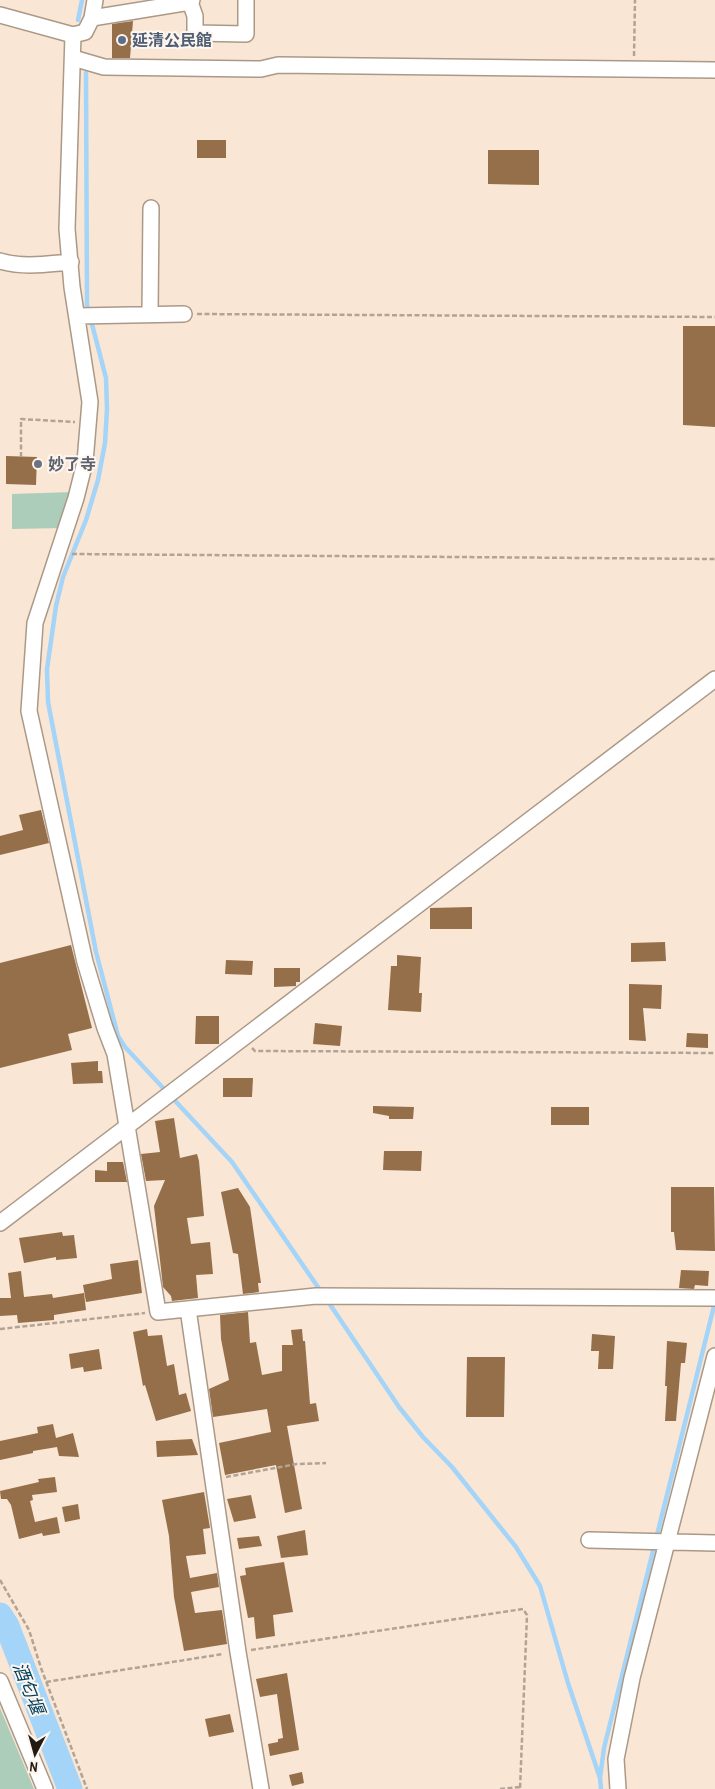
<svg xmlns="http://www.w3.org/2000/svg" width="715" height="1789" font-family="'Archivo Narrow','Noto Sans JP',sans-serif">
  <style>
    .green { fill: #accdb9 }
    .lines { fill: none; stroke-linecap: round; stroke-linejoin: round }
    .stream { stroke: #a4d4f7; stroke-width: 4.5 }
    .river { stroke: #a4d4f7; stroke-width: 25 }
    .building { fill: #946f4a }
    .minor-casing { stroke: #ab9988; stroke-width: 18 }
    .path { stroke: #b3a395; stroke-width: 2.5; stroke-dasharray: 5 2.5; stroke-linecap: butt }
    .minor { stroke: #fff; stroke-width: 15 }
    .service-dot { fill: #5c6f8a; stroke: #fef6ee; stroke-width: 2 }
    .worship-dot { fill: #6b7280; stroke: #fef6ee; stroke-width: 2 }
    .labels { text-anchor: middle; dominant-baseline: central; stroke-width: 4; stroke-linejoin: round; paint-order: stroke }
    .service-label { font-size: 16px; font-weight: bold; fill: #4e5e75; stroke: #fef6ee; text-anchor: start }
    .worship-label { font-size: 16px; font-weight: bold; fill: #5b616d; stroke: #fef6ee; text-anchor: start }
    .water-label { font-size: 18px; font-style: italic; fill: #024061; stroke: #fef6ee }
  </style>
  <rect width="100%" height="100%" fill="#fae6d4"/>
  <path class="green" d="M 73,492 L 63,528 L 12,529 L 12,494 Z
    M 0,1708 L 34,1789 L 0,1789 Z"/>
  <g class="lines">
    <path class="stream" d="M 78,20 L 82,0
      M 86,73 L 87,305 L 106,378 L 107,409 L 105,443 L 98,480 L 86,520 L 63,577 L 56,606 L 47,669 L 48,702 L 96,952 L 118,1036 L 125,1047 L 232,1162 L 322,1293
      M 327,1300 L 399,1407 L 423,1437 L 452,1467 L 516,1547 L 540,1586 L 568,1683 L 600,1778
      M 601,1789 L 600,1778 L 604,1748 L 715,1302"/>
    <path class="river" d="M 0,1615 L 7,1626 L 70,1789"/>
  </g>
  <path class="building" d="M 133,21 L 130,58 L 112,58 L 112,24 Z
    M 197,140 L 226,140 L 226,158 L 197,158 Z
    M 488,150 L 539,150 L 539,185 L 488,184 Z
    M 683,326 L 715,326 L 715,427 L 683,425 Z
    M 6,456 L 37,457 L 36,485 L 6,484 Z
    M 41,810 L 49,843 L 0,855 L 0,836 L 23,830 L 19,815 Z
    M 472,907 L 472,929 L 430,929 L 430,908 Z
    M 665,942 L 666,961 L 631,962 L 631,943 Z
    M 71,945 L 92,1028 L 68,1034 L 72,1050 L 0,1068 L 0,963 Z
    M 397,955 L 421,957 L 419,993 L 422,993 L 421,1012 L 388,1010 L 391,966 L 397,966 Z
    M 226,960 L 253,961 L 252,975 L 225,974 Z
    M 274,968 L 300,968 L 300,982 L 296,982 L 296,986 L 274,987 Z
    M 629,984 L 662,985 L 661,1009 L 643,1008 L 646,1041 L 629,1040 Z
    M 196,1016 L 219,1016 L 219,1044 L 195,1044 Z
    M 315,1023 L 342,1026 L 340,1046 L 313,1044 Z
    M 687,1033 L 708,1034 L 708,1048 L 686,1047 Z
    M 98,1061 L 98,1071 L 102,1071 L 103,1083 L 73,1084 L 71,1063 Z
    M 223,1078 L 253,1078 L 252,1097 L 223,1097 Z
    M 373,1106 L 414,1107 L 413,1119 L 389,1119 L 389,1116 L 373,1113 Z
    M 551,1107 L 589,1107 L 589,1125 L 551,1125 Z
    M 174,1118 L 180,1158 L 197,1154 L 199,1161 L 204,1216 L 187,1218 L 191,1244 L 210,1242 L 213,1274 L 196,1275 L 198,1298 L 172,1301 L 171,1296 L 163,1287 L 154,1206 L 165,1180 L 146,1181 L 141,1154 L 160,1152 L 155,1121 Z
    M 384,1151 L 422,1151 L 421,1171 L 383,1170 Z
    M 107,1162 L 123,1162 L 127,1182 L 95,1182 L 95,1170 L 107,1171 Z
    M 671,1187 L 714,1187 L 715,1251 L 676,1250 L 674,1232 L 671,1232 Z
    M 238,1188 L 250,1207 L 261,1283 L 258,1283 L 259,1292 L 243,1294 L 238,1254 L 233,1253 L 221,1192 Z
    M 62,1232 L 63,1236 L 74,1235 L 77,1258 L 56,1260 L 56,1257 L 24,1263 L 19,1238 Z
    M 138,1260 L 142,1293 L 86,1302 L 83,1285 L 112,1279 L 110,1264 Z
    M 681,1270 L 709,1271 L 708,1286 L 695,1285 L 694,1289 L 679,1288 Z
    M 21,1271 L 24,1297 L 52,1294 L 53,1298 L 84,1293 L 86,1310 L 54,1315 L 54,1320 L 18,1323 L 17,1315 L 0,1316 L 0,1298 L 11,1298 L 8,1273 Z
    M 248,1312 L 250,1343 L 256,1342 L 262,1375 L 282,1371 L 282,1345 L 293,1345 L 291,1330 L 302,1329 L 303,1341 L 305,1341 L 310,1404 L 316,1403 L 319,1421 L 287,1426 L 302,1509 L 285,1513 L 276,1465 L 225,1475 L 219,1443 L 271,1432 L 267,1409 L 213,1417 L 209,1389 L 229,1380 L 221,1339 L 220,1315 Z
    M 147,1329 L 148,1336 L 162,1335 L 167,1366 L 174,1364 L 179,1395 L 186,1393 L 191,1411 L 156,1421 L 145,1385 L 143,1386 L 133,1332 Z
    M 592,1334 L 615,1336 L 613,1369 L 598,1369 L 599,1351 L 591,1351 Z
    M 667,1341 L 687,1343 L 685,1363 L 681,1363 L 676,1421 L 665,1421 L 667,1386 L 665,1386 Z
    M 99,1349 L 102,1369 L 84,1372 L 83,1367 L 71,1369 L 69,1354 Z
    M 467,1357 L 505,1357 L 504,1417 L 466,1417 Z
    M 53,1424 L 56,1438 L 73,1433 L 79,1457 L 59,1456 L 57,1447 L 33,1451 L 33,1453 L 0,1460 L 0,1441 L 38,1433 L 37,1427 Z
    M 192,1439 L 198,1455 L 157,1457 L 156,1441 Z
    M 55,1477 L 57,1492 L 32,1495 L 33,1500 L 30,1501 L 35,1522 L 57,1517 L 60,1533 L 43,1536 L 42,1533 L 19,1539 L 11,1505 L 7,1499 L 1,1499 L 0,1491 L 39,1482 L 38,1479 Z
    M 204,1492 L 210,1528 L 203,1529 L 206,1554 L 186,1556 L 190,1578 L 217,1573 L 219,1587 L 191,1592 L 195,1613 L 222,1610 L 227,1644 L 184,1651 L 174,1597 L 169,1536 L 162,1500 Z
    M 251,1495 L 256,1518 L 234,1522 L 227,1499 Z
    M 78,1504 L 80,1519 L 65,1522 L 62,1507 Z
    M 305,1530 L 308,1555 L 281,1558 L 277,1536 Z
    M 259,1536 L 262,1546 L 239,1549 L 237,1538 Z
    M 284,1562 L 293,1612 L 273,1615 L 275,1636 L 256,1639 L 254,1617 L 248,1618 L 240,1576 L 246,1575 L 245,1568 Z
    M 287,1673 L 299,1750 L 270,1756 L 268,1744 L 278,1742 L 278,1739 L 283,1738 L 277,1694 L 260,1697 L 256,1679 Z
    M 230,1714 L 234,1732 L 209,1737 L 205,1719 Z
    M 302,1772 L 304,1783 L 292,1786 L 289,1775 Z"/>
  <g class="lines">
    <defs>
      <path id="minor" d="M 190,2 L 195,16 L 195,33 L 246,34 L 246,0
        M 0,15 L 73,35 L 85,32 L 92,18 L 95,0
        M 92,18 L 190,2 L 192,0
        M 73,35 L 67,229 L 72,287 L 90,402 L 85,462 L 76,498 L 35,623 L 29,711 L 85,962 L 105,1028 L 115,1054 L 158,1312 L 316,1296 L 715,1298
        M 73,58 L 104,67 L 261,69 L 278,65 L 715,70
        M 0,261 C 23,268 47,264 71,262
        M 150,313 L 151,208
        M 77,316 L 184,314
        M 0,1223 L 715,679
        M 188,1309 L 238,1652 L 261,1789
        M 589,1540 L 715,1543
        M 0,1681 L 45,1789
        M 618,1789 L 616,1759 L 632,1678 L 715,1356"/>
    </defs>
    <use href="#minor" class="minor-casing"/>
    <path class="path" d="M 634,56 L 635,0
      M 197,314 L 715,317
      M 21,457 L 21,419 L 75,422
      M 72,554 L 715,559
      M 252,1048 L 255,1051 L 715,1053
      M 0,1329 L 145,1313
      M 226,1477 L 297,1464 L 326,1463
      M 0,1580 L 29,1630 L 41,1668 L 87,1789
      M 251,1650 L 523,1609 L 527,1615 L 520,1789
      M 46,1682 L 223,1654
      M 500,1789 L 520,1787"/>
    <use href="#minor" class="minor"/>
  </g>
  <circle class="service-dot" cx="122" cy="40" r="5"/>
  <circle class="worship-dot" cx="38" cy="464" r="5"/>
  <g class="labels">
    <g class="service-label">
      <text x="132" y="40">延清公民館</text>
    </g>
    <g class="worship-label">
      <text x="48" y="464">妙了寺</text>
    </g>
    <g class="water-label">
      <text transform="translate(29 1688) rotate(68)">酒匂堰</text>
    </g>
  </g>
  <g transform="translate(35 1754) rotate(186)" stroke="#fef6ee" stroke-width="4" paint-order="stroke">
  <path d="M0-4L9 19L0 12L-9 19Z" fill="#221b14"/>
  <text y="-8" font-size="14" font-weight="bold" text-anchor="middle" fill="#221b14">N</text>
  </g>
</svg>
